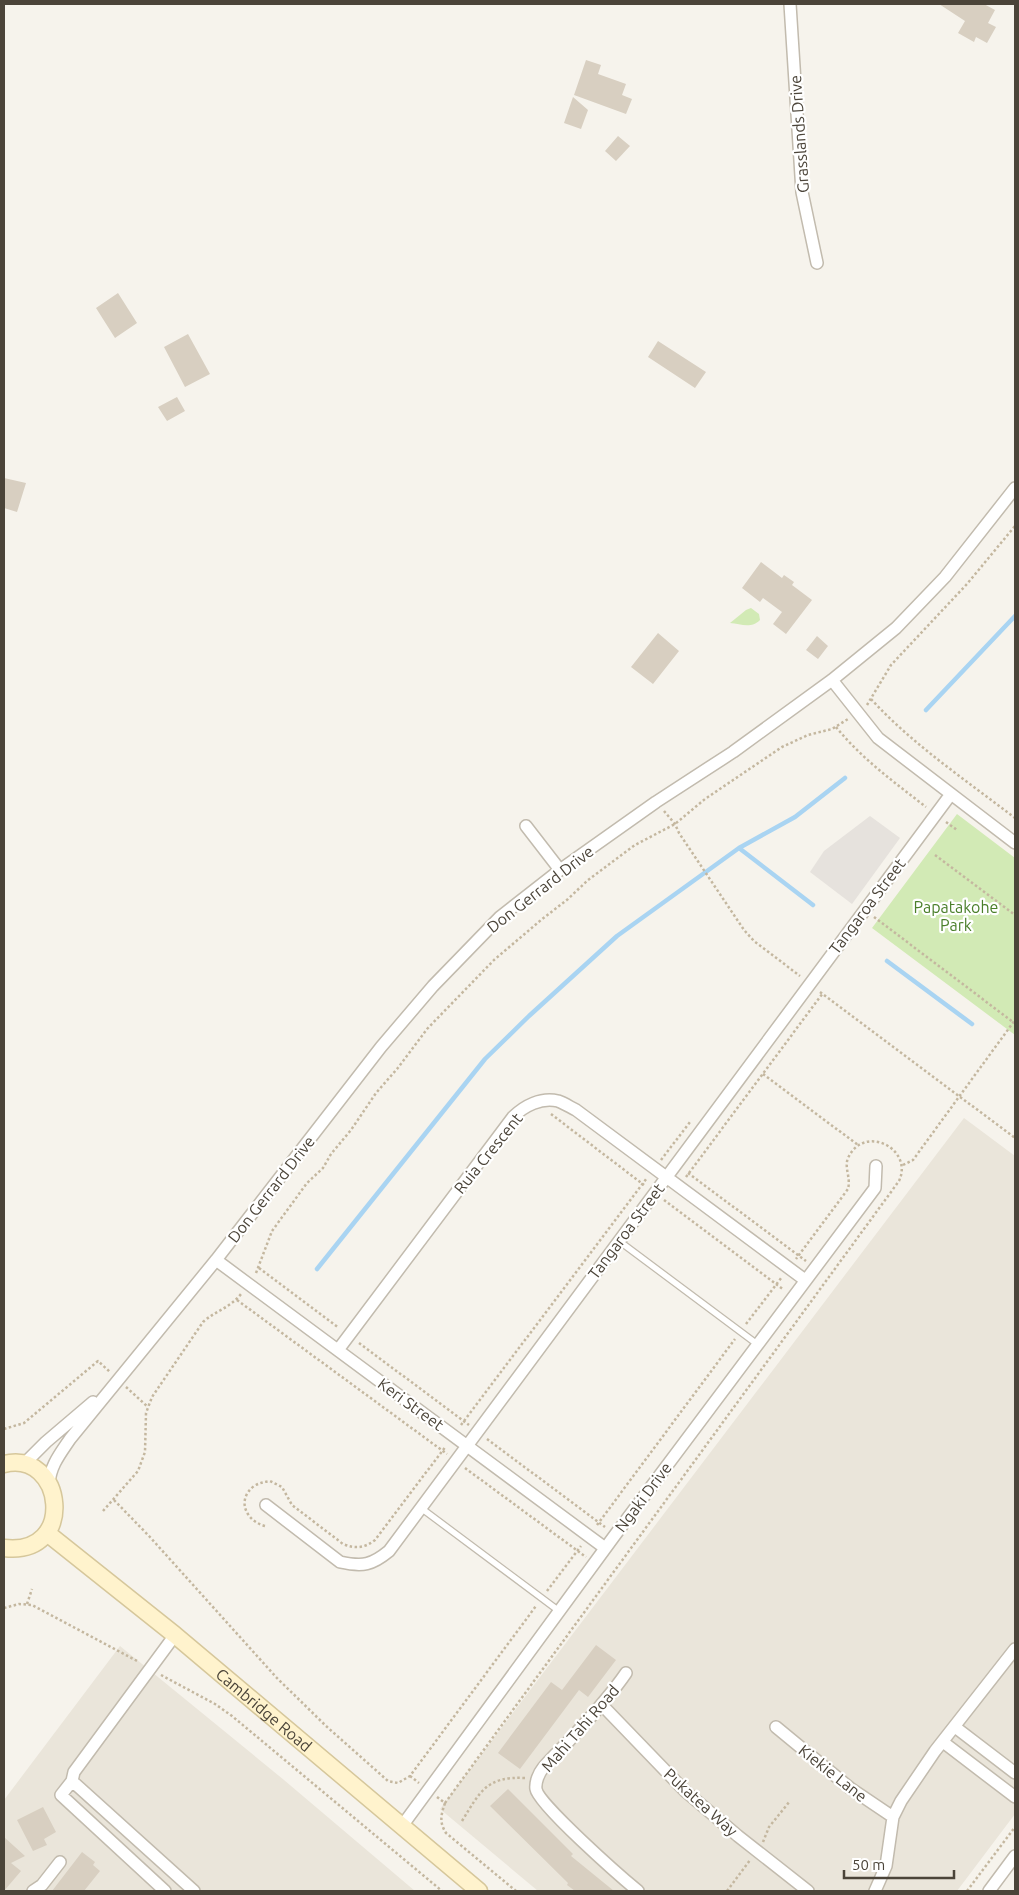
<svg xmlns="http://www.w3.org/2000/svg" width="1019" height="1895" font-family="Ubuntu,sans-serif">
  <style>
    .residential { fill: #eae5da }
    .industrial { fill: #e6e2dd }
    .green { fill: #d2eab5 }
    .lines { fill: none; stroke-linecap: round; stroke-linejoin: round }
    .stream { stroke: #a9d4f2; stroke-width: 4.5 }
    .building { fill: #d8cfc1 }
    .service-casing { stroke: #c2bbae; stroke-width: 8 }
    .minor-casing { stroke: #c2bbae; stroke-width: 14 }
    .secondary-casing { stroke: #d6c79b; stroke-width: 19 }
    .path { stroke: #c4b79f; stroke-width: 2.5; stroke-dasharray: 2.5 2.5; stroke-linecap: butt }
    .service { stroke: #fff; stroke-width: 5.5 }
    .minor { stroke: #fff; stroke-width: 11 }
    .secondary { stroke: #fff3cd; stroke-width: 16 }
    .labels { text-anchor: middle; dominant-baseline: central; stroke-width: 4.5; stroke-linejoin: round; paint-order: stroke }
    .street-label { font-size: 16px; fill: #4b4439; stroke: #fff }
    .park-label { font-size: 16px; fill: #4a7f2a; stroke: #fff }
  </style>
  <rect width="100%" height="100%" fill="#f6f3ec"/>
  <path class="residential" d="M 964,1118 L 1015,1156 L 1015,1814 L 957,1891 L 538,1891 L 440,1809 Z
    M 120,1646 L 284,1780 L 415,1891 L 4,1891 L 4,1800 Z"/>
  <path class="industrial" d="M 870,816 L 900,838 L 852,904 L 810,872 L 824,851 Z"/>
  <path class="green" d="M 751,608 L 759,614 L 760,620 C 751,629 741,624 730,623 L 746,610 Z
    M 957,814 L 1015,858 L 1015,1035 L 872,928 Z"/>
  <g class="lines">
    <path class="stream" d="M 926,710 L 1015,616
      M 739,848 L 813,905
      M 887,961 L 972,1024
      M 317,1269 L 485,1059 L 529,1016 L 617,936 L 739,848 L 795,817 L 845,778"/>
  </g>
  <path class="building" d="M 939,4 L 984,4 L 995,10 L 988,23 L 996,27 L 987,43 L 976,37 L 974,42 L 958,33 L 965,21 Z
    M 586,60 L 601,65 L 598,74 L 626,84 L 622,95 L 632,99 L 626,114 L 574,95 Z
    M 573,97 L 588,110 L 581,129 L 564,123 Z
    M 618,136 L 630,146 L 616,161 L 605,151 Z
    M 118,293 L 137,323 L 115,338 L 96,308 Z
    M 188,334 L 210,374 L 185,387 L 164,347 Z
    M 658,341 L 706,372 L 695,388 L 648,357 Z
    M 177,397 L 185,411 L 167,421 L 158,407 Z
    M 4,478 L 26,483 L 17,512 L 4,508 Z
    M 761,562 L 782,578 L 784,575 L 794,582 L 792,585 L 812,600 L 786,634 L 773,624 L 782,612 L 763,598 L 760,602 L 742,588 Z
    M 658,633 L 679,651 L 653,684 L 631,667 Z
    M 817,636 L 828,646 L 818,659 L 806,650 Z
    M 596,1645 L 616,1660 L 588,1697 L 579,1690 L 520,1769 L 498,1753 L 551,1682 L 562,1690 Z
    M 508,1789 L 573,1854 L 571,1856 L 614,1891 L 575,1891 L 567,1885 L 568,1883 L 490,1806 Z
    M 43,1807 L 56,1832 L 44,1839 L 47,1845 L 33,1851 L 17,1820 Z
    M 4,1837 L 25,1856 L 11,1863 L 21,1871 L 4,1891 Z
    M 82,1852 L 95,1862 L 93,1865 L 100,1871 L 84,1891 L 52,1891 Z"/>
  <g class="lines">
    <defs>
      <path id="service" d="M 619,1241 L 757,1344
        M 421,1508 L 559,1611"/>
      <path id="minor" d="M 790,4 L 802,192 L 817,263
        M 832,680 L 878,738 L 1015,843
        M 526,826 L 560,870
        M 216,1260 L 605,1548
        M 338,1350 L 513,1117 C 524,1106 541,1097 558,1101 C 564,1103 570,1107 576,1110 L 805,1280
        M 24,1464 L 46,1442 L 93,1402
        M 49,1484 C 50,1466 60,1454 70,1439 L 216,1260 L 381,1047 L 433,986 L 500,917 L 560,870 L 656,802 L 733,752 L 832,680 L 896,628 L 945,577 L 1015,488
        M 266,1505 L 340,1562 C 363,1567 372,1565 389,1551 L 951,794
        M 626,1673 C 609,1698 588,1720 567,1743 C 559,1751 550,1759 543,1768 C 539,1773 535,1782 536,1789 C 538,1804 621,1877 638,1891
        M 602,1705 L 685,1791 L 738,1836 L 808,1891
        M 776,1727 L 850,1788 L 893,1817
        M 955,1727 L 1015,1773
        M 943,1742 L 1015,1797
        M 72,1781 L 194,1891
        M 402,1826 L 615,1535 L 875,1188 L 876,1166
        M 33,1891 L 42,1885 L 60,1862
        M 165,1891 L 61,1795 L 72,1781 L 74,1772 L 175,1635
        M 875,1891 L 886,1866 L 893,1817 L 901,1801 L 935,1751 L 1015,1649
        M 989,1891 L 1015,1856"/>
      <g id="secondary">
        <path d="M 4,1464 C 64,1449 78,1557 4,1548"/>
        <path id="s1" d="M 47,1533 L 175,1635 L 479,1891"/>
      </g>
    </defs>
    <use href="#service" class="service-casing"/>
    <use href="#minor" class="minor-casing"/>
    <use href="#secondary" class="secondary-casing"/>
    <path class="path" d="M 871,699 C 913,745 966,780 1015,818
      M 867,705 L 891,665 L 967,584 L 1015,526
      M 836,727 C 862,759 894,782 926,807
      M 664,811 L 675,824 L 679,833 L 744,930 L 754,941 L 800,976
      M 946,822 L 957,830
      M 935,855 L 1015,915
      M 874,917 L 1013,1022
      M 820,992 L 1015,1138
      M 763,1074 L 858,1145
      M 551,1114 L 644,1185
      M 661,1160 L 690,1122
      M 903,1165 L 913,1160 L 1015,1020
      M 688,1173 L 806,1261
      M 686,1177 L 823,993
      M 664,1200 L 784,1290
      M 259,1268 L 339,1328
      M 256,1273 L 272,1231 L 307,1183 L 323,1168 L 331,1154 L 351,1130 L 376,1093 L 397,1069 L 427,1029 L 494,960 L 541,920 L 568,899 L 588,880 L 635,845 L 675,824 L 705,799 L 782,747 L 808,735 L 832,729 L 848,719
      M 237,1300 L 447,1454
      M 746,1324 L 782,1277
      M 359,1343 L 469,1425
      M 126,1387 L 148,1407
      M 461,1425 L 647,1178
      M 4,1429 L 24,1423 L 98,1361 L 110,1372
      M 487,1439 L 605,1527
      M 465,1468 L 586,1557
      M 114,1500 L 149,1536 L 276,1677 L 326,1726 L 388,1781 L 398,1783 L 410,1776 L 536,1606
      M 103,1511 L 138,1471 L 145,1452 L 146,1413 L 152,1397 L 203,1322 C 215,1311 230,1308 241,1294
      M 597,1525 L 735,1339
      M 265,1526 C 246,1521 236,1500 254,1486 C 259,1483 264,1482 270,1481 L 282,1487 L 292,1505 L 343,1544 C 355,1549 365,1548 375,1540 L 446,1446
      M 547,1591 L 581,1546
      M 27,1604 L 32,1589
      M 4,1608 L 19,1604 L 32,1605 L 139,1662
      M 161,1675 L 215,1704 L 232,1716 L 442,1891
      M 410,1776 L 419,1783
      M 437,1797 L 445,1803 C 441,1815 439,1822 446,1833 L 516,1891
      M 445,1803 L 899,1181 C 914,1149 864,1123 848,1158 C 844,1168 851,1177 848,1189 L 796,1259
      M 462,1821 C 480,1792 486,1776 525,1778
      M 763,1842 L 769,1827 L 790,1801
      M 727,1891 L 750,1860
      M 967,1891 L 1015,1827"/>
    <use href="#service" class="service"/>
    <use href="#minor" class="minor"/>
    <use href="#secondary" class="secondary"/>
  </g>
  <g class="labels">
    <g class="street-label">
      <text transform="translate(799 134) rotate(-94)">Grasslands Drive</text>
      <text transform="translate(540 889) rotate(-38)">Don Gerrard Drive</text>
      <text transform="translate(867 906) rotate(-53)">Tangaroa Street</text>
      <text transform="translate(488 1153) rotate(-51)">Ruia Crescent</text>
      <text transform="translate(271 1189) rotate(-52)">Don Gerrard Drive</text>
      <text transform="translate(626 1231) rotate(-53)">Tangaroa Street</text>
      <text transform="translate(411 1404) rotate(36)">Keri Street</text>
      <text transform="translate(643 1497) rotate(-53)">Ngaki Drive</text>
      <text stroke="none"><textPath href="#s1" startOffset="280">Cambridge Road</textPath></text>
      <text transform="translate(580 1728) rotate(-49)">Mahi Tahi Road</text>
      <text transform="translate(833 1773) rotate(38)">Kiekie Lane</text>
      <text transform="translate(701 1802) rotate(42)">Pukatea Way</text>
    </g>
    <g class="park-label">
      <text x="956" y="907">Papatakohe<tspan x="956" dy="18">Park</tspan></text>
    </g>
  </g>
  <rect width="1019" height="1895" fill="none" stroke="#4b4439" stroke-width="10"/>
  <path d="M844 1870v8h110v-8" fill="none" stroke="#4b4439" stroke-width="2.5"/>
  <text x="852" y="1870" font-size="15" fill="#4b4439" stroke="#ffffff" stroke-width="4" paint-order="stroke">50 m</text>
</svg>
